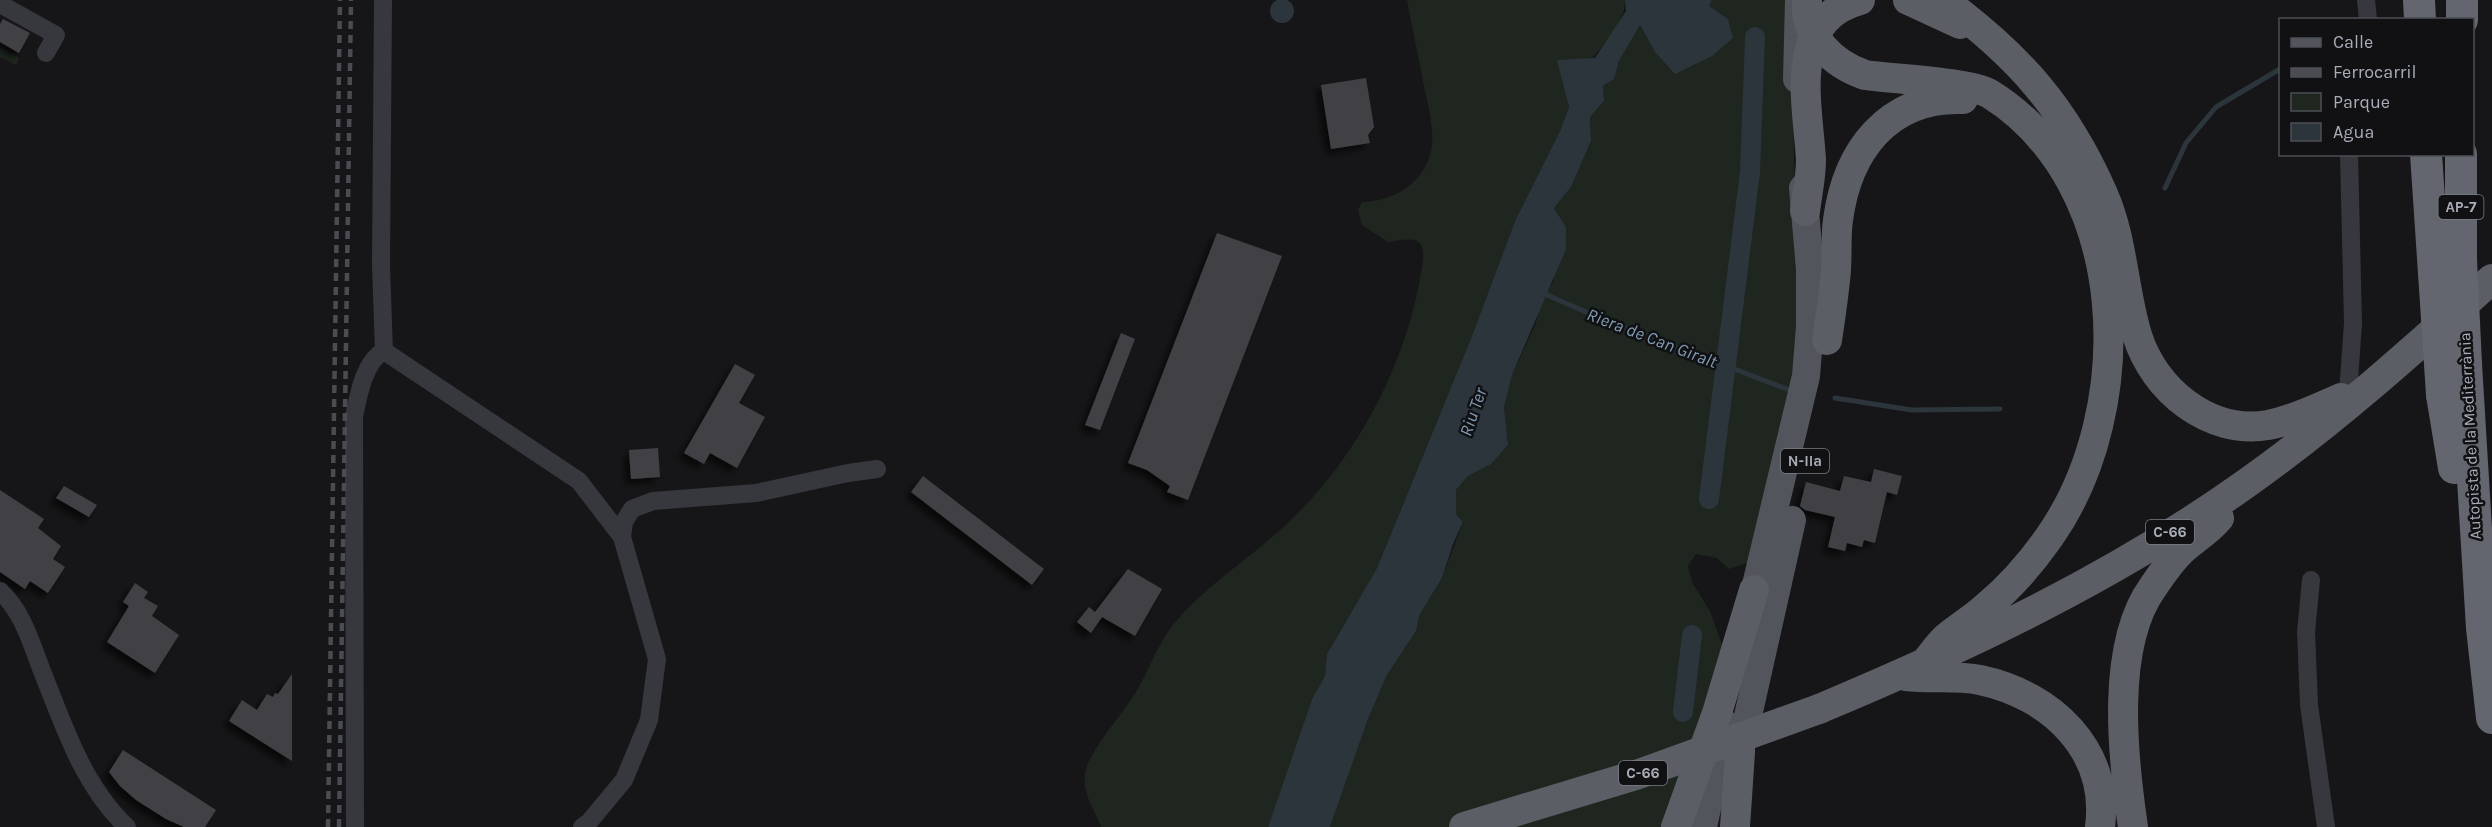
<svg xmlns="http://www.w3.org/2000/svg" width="2492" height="827" font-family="Karla,sans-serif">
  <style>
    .green { fill: #1e261f }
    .water { fill: #2c353c }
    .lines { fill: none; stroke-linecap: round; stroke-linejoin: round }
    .stream { stroke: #2c353c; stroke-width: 5 }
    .canal { stroke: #2c353c; stroke-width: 20 }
    .building { fill: #404145; filter: url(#shadow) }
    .minor { stroke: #37383d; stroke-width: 18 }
    .primary { stroke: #53555c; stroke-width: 28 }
    .trunk { stroke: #5b5e65; stroke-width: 30 }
    .motorway { stroke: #63666e; stroke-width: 32 }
    .rail { stroke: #4a4c52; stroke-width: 4.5; stroke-dasharray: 8 6; stroke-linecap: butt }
    .trunk-bridge { stroke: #5b5e65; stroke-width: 30 }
    .motorway-bridge { stroke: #63666e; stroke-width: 32 }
    .labels { text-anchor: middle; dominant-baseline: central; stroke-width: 5; stroke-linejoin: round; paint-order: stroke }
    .shield { fill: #111113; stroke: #7b7e86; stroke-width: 1.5 }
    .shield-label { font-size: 15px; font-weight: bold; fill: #a8adb8 }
    .street-label { font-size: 16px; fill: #a8adb8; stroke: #111113 }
    .water-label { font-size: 18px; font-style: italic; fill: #7f9bb3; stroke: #111113 }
  </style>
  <defs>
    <filter id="shadow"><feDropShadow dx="-5.5" dy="5.5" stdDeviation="3" flood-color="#0009"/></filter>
  </defs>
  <rect width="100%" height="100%" fill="#161618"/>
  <path class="green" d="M 1407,0 L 1625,0 C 1627,26 1584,68 1565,84 L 1569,107 L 1560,131 L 1515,221 L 1470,341 L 1377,568 L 1327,654 L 1325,676 L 1312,699 L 1268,827 L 1101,827 C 1092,803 1076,786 1090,759 C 1102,735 1122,715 1136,692 C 1149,670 1157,645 1173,625 C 1206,584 1254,556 1291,520 C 1359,455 1408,360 1422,267 C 1428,233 1411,239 1388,242 L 1362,225 L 1358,210 L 1362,202 C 1402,201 1436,173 1432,131 C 1431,114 1426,97 1423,81 C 1418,54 1412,27 1407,0 Z
    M 1712,0 L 1793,0 L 1794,164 L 1802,326 L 1798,362 L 1750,562 L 1729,569 L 1717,558 L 1696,554 L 1688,566 L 1692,582 L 1710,611 L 1723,647 L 1665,827 L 1330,827 L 1368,719 L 1387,675 L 1416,631 L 1420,614 L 1442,578 L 1463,522 L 1456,514 L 1456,490 L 1468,476 L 1491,464 L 1508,445 L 1504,407 L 1512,375 L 1536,323 L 1540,304 L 1553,282 L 1566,227 L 1554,208 L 1571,187 L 1591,141 L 1590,117 L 1604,101 L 1603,86 L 1614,79 L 1619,61 L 1640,25 L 1655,52 L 1728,19 L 1708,6 Z
    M 0,47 L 19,58 L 16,65 L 0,57 Z"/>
  <path class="water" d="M1270 11a12 12 0 1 1 24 0a12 12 0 1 1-24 0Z
    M 1625,0 L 1712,0 L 1709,6 L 1728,19 L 1733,38 L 1712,56 L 1675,74 L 1655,52 L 1640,25 L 1619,61 L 1614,79 L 1603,86 L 1604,101 L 1590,117 L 1591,141 L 1571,187 L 1554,208 L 1566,227 L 1566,249 L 1512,375 L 1504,407 L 1508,445 L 1491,464 L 1468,476 L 1456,490 L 1456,514 L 1463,522 L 1453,544 L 1442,578 L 1420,614 L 1416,631 L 1387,675 L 1368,719 L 1330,827 L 1268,827 L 1312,699 L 1325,676 L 1327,654 L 1377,568 L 1470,341 L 1515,221 L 1560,131 L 1569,107 L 1557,60 L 1595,58 L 1626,11 Z"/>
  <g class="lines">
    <path class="stream" d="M 2165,188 L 2186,143 L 2216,107 L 2280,69
      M 1540,292 L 1602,319 L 1787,389
      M 1835,398 L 1912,410 L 2000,409"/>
    <path class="canal" d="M 1709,499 L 1750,172 L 1755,37
      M 1683,712 L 1692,635"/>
  </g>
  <path class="building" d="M 3,19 L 30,33 L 19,53 L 0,42 L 0,24 Z
    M 1366,78 L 1374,127 L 1368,135 L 1370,143 L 1331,149 L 1321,85 Z
    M 1217,233 L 1282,256 L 1188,500 L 1167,492 L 1170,486 L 1147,470 L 1128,463 Z
    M 1121,333 L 1135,339 L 1100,430 L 1085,425 Z
    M 735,364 L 755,375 L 739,403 L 765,417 L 737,468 L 710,453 L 704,464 L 684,453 Z
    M 658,448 L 660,477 L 631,479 L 629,450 Z
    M 1874,469 L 1902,476 L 1897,495 L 1887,492 L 1875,543 L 1864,540 L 1862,547 L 1847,543 L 1845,551 L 1828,547 L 1835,517 L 1805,510 L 1800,506 L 1806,482 L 1840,491 L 1844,476 L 1871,482 Z
    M 923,476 L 1044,569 L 1032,585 L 911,492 Z
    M 64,486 L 97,505 L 89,517 L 56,498 Z
    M 0,490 L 44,519 L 38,528 L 61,546 L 53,559 L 65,567 L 48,593 L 30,581 L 25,589 L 0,572 Z
    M 1128,569 L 1162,589 L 1135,636 L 1102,617 L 1091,633 L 1077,622 L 1089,607 L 1095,612 Z
    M 135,583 L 148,592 L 144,598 L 158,606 L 152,616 L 179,635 L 155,673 L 107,642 L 129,606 L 123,602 Z
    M 292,674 L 292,761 L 229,721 L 242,700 L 257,710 L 267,694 L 273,697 L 275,693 L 278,694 Z
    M 123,750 L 216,810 L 205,827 L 184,827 L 166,819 L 136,800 L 120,786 L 109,772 Z"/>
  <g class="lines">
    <path class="minor" d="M 383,0 L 381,266 L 384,351
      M 2366,0 L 2368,20
      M 0,4 L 56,35 L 46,53
      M 384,351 L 579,481 L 622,537 L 657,659 L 649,720 L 624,780 L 589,822 L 582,827
      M 2348,394 L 2353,323 L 2349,154
      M 622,537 L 624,522 L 632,509 L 653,501 L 756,493 L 848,473 L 877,469
      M 2311,580 L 2306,632 L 2309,705 L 2326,827
      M 0,591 C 23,612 31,643 42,671 C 64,726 83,786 127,827
      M 355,827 L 354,417 C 358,397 364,361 384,351"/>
    <path class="primary" d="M 1797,79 L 1799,0
      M 1749,614 L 1806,376 L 1810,326 L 1810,269 L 1803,188
      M 1739,756 L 1792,520
      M 1703,827 L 1725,724"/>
    <path class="trunk" d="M 1807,0 C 1804,37 1833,64 1865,75 C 1892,79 1970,82 1990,94 C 2132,183 2139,408 2050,536 C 2032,562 2010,587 1986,607 C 1974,618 1959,627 1947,637 C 1938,645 1931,656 1923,665
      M 1908,0 L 1960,24
      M 1943,0 C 2019,56 2065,108 2103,194 C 2123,239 2123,289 2137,335 C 2154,390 2209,435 2268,425 C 2293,420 2318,408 2341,398
      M 1805,211 C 1807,195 1811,177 1811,160 C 1808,104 1786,20 1860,0
      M 1827,340 C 1830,320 1833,300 1835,280 C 1838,260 1835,240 1838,220 C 1847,151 1888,96 1963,99
      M 1906,676 C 1930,679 1956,675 1980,680 C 2051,695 2110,750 2100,827
      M 1819,709 C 1967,647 2113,578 2244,485 C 2332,423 2412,351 2492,279
      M 1676,827 L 1717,713 L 1754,590
      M 1735,827 L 1740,752
      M 2133,827 C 2123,759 2110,646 2153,587 C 2161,575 2171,561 2181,551 C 2193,540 2208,531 2219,518"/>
    <path class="motorway" d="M 2419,0 L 2420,20
      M 2462,20 L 2462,0
      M 2426,154 L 2434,273
      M 2461,154 L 2461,260
      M 2466,364 L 2482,628 L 2492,718
      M 2442,395 L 2454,468"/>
    <path class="rail" d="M 328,827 L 340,0
      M 339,827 L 351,0"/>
    <path class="trunk-bridge" d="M 1464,827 L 1636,775 L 1819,709"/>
    <path class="motorway-bridge" d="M 2461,260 L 2466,364
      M 2434,273 L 2442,395"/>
  </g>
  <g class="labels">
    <g class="shield">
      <rect x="2438.5" y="195" width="45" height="24" rx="4.5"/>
      <rect x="1781" y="449" width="48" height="24" rx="4.5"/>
      <rect x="2146" y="520" width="48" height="24" rx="4.5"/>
      <rect x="1619" y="761" width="48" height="24" rx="4.5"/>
    </g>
    <g class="shield-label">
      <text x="2461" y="207">AP-7</text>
      <text x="1805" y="461">N-IIa</text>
      <text x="2170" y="532">C-66</text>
      <text x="1643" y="773">C-66</text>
    </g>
    <g class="street-label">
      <text transform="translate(2470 436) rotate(-93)">Autopista de la Mediterrània</text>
    </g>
    <g class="water-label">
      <text transform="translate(1652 338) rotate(21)">Riera de Can Giralt</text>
      <text transform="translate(1473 412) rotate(-71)">Riu Ter</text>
    </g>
  </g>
  <rect x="2279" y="18" width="195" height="138" fill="#111113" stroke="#4d4f55" stroke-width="1.5"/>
  <rect x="2291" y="38" width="30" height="9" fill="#53555c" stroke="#4d4f55" stroke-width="1.5"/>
  <text x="2333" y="48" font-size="18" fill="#a8adb8">Calle</text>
  <rect x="2291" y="68" width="30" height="9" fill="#4a4c52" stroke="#4d4f55" stroke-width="1.5"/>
  <text x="2333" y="78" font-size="18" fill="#a8adb8">Ferrocarril</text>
  <rect x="2291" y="93" width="30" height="18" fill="#1e261f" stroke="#4d4f55" stroke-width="1.5"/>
  <text x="2333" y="108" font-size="18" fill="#a8adb8">Parque</text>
  <rect x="2291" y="123" width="30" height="18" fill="#2c353c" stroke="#4d4f55" stroke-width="1.5"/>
  <text x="2333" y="138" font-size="18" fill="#a8adb8">Agua</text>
</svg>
